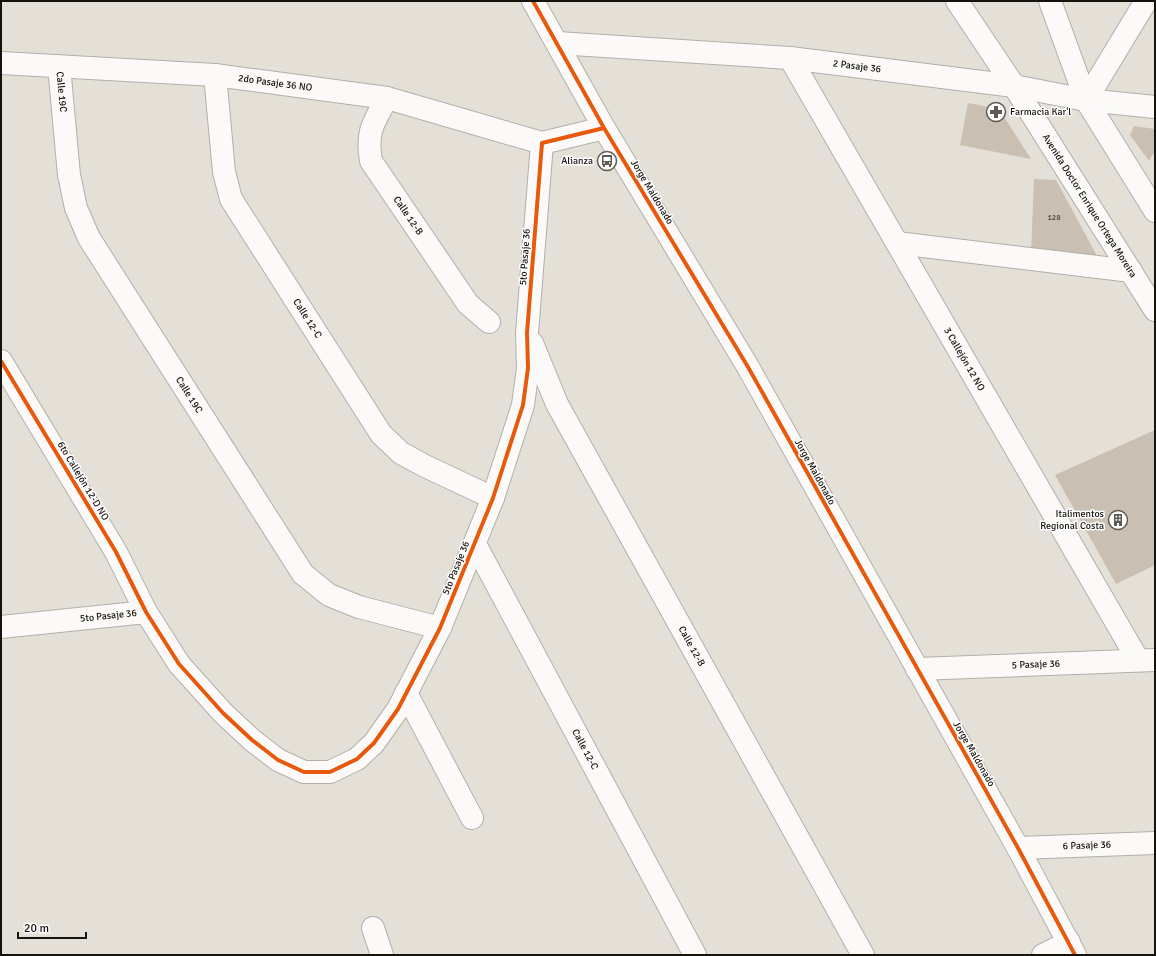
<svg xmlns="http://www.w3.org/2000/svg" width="1156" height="956" font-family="Signika,sans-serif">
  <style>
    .building { fill: #c9bfb2 }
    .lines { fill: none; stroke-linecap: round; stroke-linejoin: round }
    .minor-casing { stroke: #b2afa8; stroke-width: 24 }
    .major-casing { stroke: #b2afa8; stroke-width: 24 }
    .minor { stroke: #fbfaf9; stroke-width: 22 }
    .major { stroke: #fbfaf9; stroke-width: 22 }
    .cycleway-casing { stroke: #fff; stroke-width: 6 }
    .cycleway { stroke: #e8590c; stroke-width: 4 }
    .labels { text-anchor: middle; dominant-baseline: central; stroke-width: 3; stroke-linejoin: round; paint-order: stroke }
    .number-label { font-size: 8px; fill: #423e36 }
    .street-label { font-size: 10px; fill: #15130c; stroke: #fff }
    .poi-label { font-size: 10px; fill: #15130c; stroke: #fff; text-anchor: end }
  </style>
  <rect width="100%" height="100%" fill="#e4e0d7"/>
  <path class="building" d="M 968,103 L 999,109 L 1031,159 L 960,145 Z
    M 1134,126 L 1155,129 L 1155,151 L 1149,161 L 1130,135 Z
    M 1034,179 L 1056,180 L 1097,256 L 1031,253 Z
    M 1155,430 L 1155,565 L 1116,584 L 1055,475 Z"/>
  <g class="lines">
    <defs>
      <g id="minor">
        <path d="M 533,1 L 604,128 L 748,367 L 1018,848 L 1075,955"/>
        <path id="s1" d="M 557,43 L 790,58 L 1014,86 L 1086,100 L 1155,107"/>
        <path id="s2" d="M 790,58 L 1138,660"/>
        <path id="s3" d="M 1,63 L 215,75 L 387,98 L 542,143"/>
        <path id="s4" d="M 59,66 L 69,175 L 76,208 L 89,238 L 303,574 L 329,595 L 359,607 L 440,628"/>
        <path id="s5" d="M 215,75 L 224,172 L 231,199 L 381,434 L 401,453 L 425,466 L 493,498"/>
        <path id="s6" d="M 387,98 C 373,123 366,132 371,161 L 468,304 L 489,322"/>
        <path d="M 1086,100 L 1146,1"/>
        <path d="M 897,243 L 1131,271"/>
        <path id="s7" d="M 532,343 L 557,404 L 863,955"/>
        <path d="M 1,361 L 116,552 L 146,612 L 179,664 L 223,713 L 252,740 L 278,760 L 304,772 L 330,772 L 357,759 L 374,743 L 398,709 L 440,628 L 493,498 L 523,405 L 528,368 L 527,333 L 542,143 L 604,128"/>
        <path id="s8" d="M 475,544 L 695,955"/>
        <path id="s9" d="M 1,627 L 146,612"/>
        <path id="s10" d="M 917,669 L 1155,660"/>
        <path d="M 406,693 L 472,818"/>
        <path id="s11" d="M 1018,848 L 1155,843"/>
        <path d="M 373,928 L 382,955"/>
        <path d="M 1043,955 L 1069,942"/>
      </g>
      <g id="major">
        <path id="s12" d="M 957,1 L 1014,86 L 1155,310"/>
        <path d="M 1050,1 L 1086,100 L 1155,211"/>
      </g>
    </defs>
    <use href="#minor" class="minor-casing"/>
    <use href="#major" class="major-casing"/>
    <use href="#minor" class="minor"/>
    <use href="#major" class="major"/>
    <defs>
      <path id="cycleway" d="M 533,1 L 604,128 L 748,367 L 1018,848 L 1075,955
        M 1,361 L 116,552 L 146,612 L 179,664 L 223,713 L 252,740 L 278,760 L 304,772 L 330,772 L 357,759 L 374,743 L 398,709 L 440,628 L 493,498 L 523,405 L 528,368 L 527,333 L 542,143 L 604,128"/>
    </defs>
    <use href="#cycleway" class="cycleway-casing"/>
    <use href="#cycleway" class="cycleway"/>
  </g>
  <defs>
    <symbol id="pharmacy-ring" viewBox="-11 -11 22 22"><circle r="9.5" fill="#fff" stroke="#5d5b53" stroke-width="1.5"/><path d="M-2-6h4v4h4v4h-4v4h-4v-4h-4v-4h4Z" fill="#5d5b53"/></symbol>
    <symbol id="bus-ring" viewBox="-11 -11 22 22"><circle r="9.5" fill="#fff" stroke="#5d5b53" stroke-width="1.5"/><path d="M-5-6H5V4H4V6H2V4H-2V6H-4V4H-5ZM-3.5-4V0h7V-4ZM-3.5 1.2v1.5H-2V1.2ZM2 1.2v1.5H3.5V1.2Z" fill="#5d5b53"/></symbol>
    <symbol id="building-ring" viewBox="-11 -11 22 22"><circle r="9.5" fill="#fff" stroke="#5d5b53" stroke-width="1.5"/><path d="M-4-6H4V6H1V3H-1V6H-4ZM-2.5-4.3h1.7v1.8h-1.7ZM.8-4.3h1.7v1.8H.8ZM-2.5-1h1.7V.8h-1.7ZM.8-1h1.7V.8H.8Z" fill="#5d5b53"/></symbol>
  </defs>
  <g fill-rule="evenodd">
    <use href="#pharmacy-ring" x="985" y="101" width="22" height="22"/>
    <use href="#bus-ring" x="596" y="150" width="22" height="22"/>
    <use href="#building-ring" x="1107" y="509" width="22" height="22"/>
  </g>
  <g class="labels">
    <g class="number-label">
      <text x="1054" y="217">128</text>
    </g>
    <g class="street-label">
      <text stroke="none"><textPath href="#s1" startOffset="301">2 Pasaje 36</textPath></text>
      <text stroke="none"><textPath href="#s3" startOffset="275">2do Pasaje 36 NO</textPath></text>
      <text stroke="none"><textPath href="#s4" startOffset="26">Calle 19C</textPath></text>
      <text transform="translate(652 192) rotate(59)">Jorge Maldonado</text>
      <text stroke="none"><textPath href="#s12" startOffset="244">Avenida Doctor Enrique Ortega Moreira</textPath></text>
      <text stroke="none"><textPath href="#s6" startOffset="133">Calle 12-B</textPath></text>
      <text transform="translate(525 257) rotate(-86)">5to Pasaje 36</text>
      <text stroke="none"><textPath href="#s5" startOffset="267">Calle 12-C</textPath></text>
      <text stroke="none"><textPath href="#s2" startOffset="348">3 Callejón 12 NO</textPath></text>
      <text stroke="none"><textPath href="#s4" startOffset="362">Calle 19C</textPath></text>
      <text transform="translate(815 472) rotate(61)">Jorge Maldonado</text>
      <text transform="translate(83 481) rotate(59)">6to Callejón 12-D NO</text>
      <text transform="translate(456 568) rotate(-68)">5to Pasaje 36</text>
      <text stroke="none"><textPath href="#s9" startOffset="108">5to Pasaje 36</textPath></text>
      <text stroke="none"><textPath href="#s7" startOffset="343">Calle 12-B</textPath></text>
      <text stroke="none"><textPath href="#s10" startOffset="119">5 Pasaje 36</textPath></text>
      <text stroke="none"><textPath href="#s8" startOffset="233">Calle 12-C</textPath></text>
      <text transform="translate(974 754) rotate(60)">Jorge Maldonado</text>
      <text stroke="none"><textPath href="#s11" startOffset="69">6 Pasaje 36</textPath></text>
    </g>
    <g class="poi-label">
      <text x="1010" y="112" text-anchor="start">Farmacia Kar'l</text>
      <text x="593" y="161">Alianza</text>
      <text x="1104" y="514">Italimentos<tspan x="1104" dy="12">Regional Costa</tspan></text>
    </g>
  </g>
  <rect width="1156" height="956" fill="none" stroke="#15130c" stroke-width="4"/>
  <path d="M18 932v6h68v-6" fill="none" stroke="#15130c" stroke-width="2"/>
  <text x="24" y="932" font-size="12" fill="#15130c" stroke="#ffffff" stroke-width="3" paint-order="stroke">20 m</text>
</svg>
